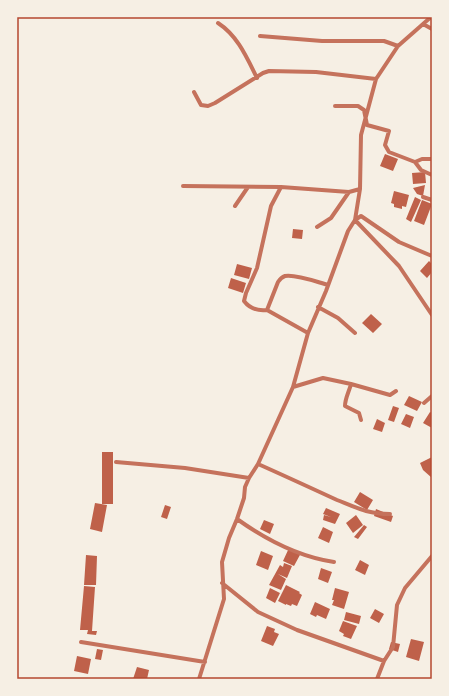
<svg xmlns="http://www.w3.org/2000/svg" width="449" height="696" font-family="'Noto Sans',sans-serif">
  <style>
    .building { fill: #bf614a }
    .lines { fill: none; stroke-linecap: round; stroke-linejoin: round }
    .minor { stroke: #c5725c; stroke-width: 4 }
    .neatline { fill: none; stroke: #b5482f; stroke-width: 1.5 }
  </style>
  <rect width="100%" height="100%" fill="#f6efe4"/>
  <path class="building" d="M 385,154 L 398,159 L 393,171 L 380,166 Z
    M 425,172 L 426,183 L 413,184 L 412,173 Z
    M 425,185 L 423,196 L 417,194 L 413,188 Z
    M 394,191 L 409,195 L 406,207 L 402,206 L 402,209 L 394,207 L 394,204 L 391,203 Z
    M 415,197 L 421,200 L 411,222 L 406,219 Z
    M 422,200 L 432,204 L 424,225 L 414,221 Z
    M 293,229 L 303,230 L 302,239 L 292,238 Z
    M 429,261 L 432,264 L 432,272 L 427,278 L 420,271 Z
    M 237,264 L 252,268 L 249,279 L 234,275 Z
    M 231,278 L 246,283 L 243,293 L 228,288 Z
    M 371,314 L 382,324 L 373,333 L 362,323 Z
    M 409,396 L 422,402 L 417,411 L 404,405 Z
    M 393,406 L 399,408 L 394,422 L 388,420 Z
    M 430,412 L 432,413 L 432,428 L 423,423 Z
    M 406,414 L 414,417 L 410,428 L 401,424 Z
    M 377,419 L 385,423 L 382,432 L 373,429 Z
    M 102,452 L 113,452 L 113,504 L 102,504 Z
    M 432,457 L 432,478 L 423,470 L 420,463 Z
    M 360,492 L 373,500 L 367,510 L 354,502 Z
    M 95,503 L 107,505 L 102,532 L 90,529 Z
    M 165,505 L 171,507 L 167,519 L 161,517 Z
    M 326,508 L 340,514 L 335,524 L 323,520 L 324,515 L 331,517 L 323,514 Z
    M 376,509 L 393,516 L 391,522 L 374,516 Z
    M 356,515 L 363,525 L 353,533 L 346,523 Z
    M 264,520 L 274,524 L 270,534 L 260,529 Z
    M 364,525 L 367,527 L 358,539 L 354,537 Z
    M 323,527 L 333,532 L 329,543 L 318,538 Z
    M 289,548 L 301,553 L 294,566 L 283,561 Z
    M 261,551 L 273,556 L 268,570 L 256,565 Z
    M 86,555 L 97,556 L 96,585 L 84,585 Z
    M 360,560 L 369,565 L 365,575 L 355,570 Z
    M 284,563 L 292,566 L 287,578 L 278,574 L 286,579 L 281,590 L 269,585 L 280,565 L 283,567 Z
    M 321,568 L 332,572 L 328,583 L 318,579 Z
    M 286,585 L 300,592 L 299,593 L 302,595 L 297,606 L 292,604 L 291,606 L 286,604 L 286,605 L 278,601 Z
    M 84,586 L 95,587 L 92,631 L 97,631 L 96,635 L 87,634 L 88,630 L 80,630 Z
    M 270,588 L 280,593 L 275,603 L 266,598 Z
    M 335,588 L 349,592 L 344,609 L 332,605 L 334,600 L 332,600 Z
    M 315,602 L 330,609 L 326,619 L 317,615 L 316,617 L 310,614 Z
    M 375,609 L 384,614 L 379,623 L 370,618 Z
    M 346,612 L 361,616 L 359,624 L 344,620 Z
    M 343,621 L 357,626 L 351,639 L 343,636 L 344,634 L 339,631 Z
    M 267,626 L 275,629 L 274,632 L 279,634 L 273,646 L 261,641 Z
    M 411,639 L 424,642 L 419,661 L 406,657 Z
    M 391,642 L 400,644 L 398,652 L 389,649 Z
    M 97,649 L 103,650 L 101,660 L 95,659 Z
    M 77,656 L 91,659 L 88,674 L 74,671 Z
    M 137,667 L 149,670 L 147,679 L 133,679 Z"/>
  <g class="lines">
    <path class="minor" d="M 218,23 C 238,36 247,58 257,78
      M 423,24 L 432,29
      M 260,36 L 322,41 L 384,41 L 398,46
      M 194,92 L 201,105 L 208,106 L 215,103 L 263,73 L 269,71 L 316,72 L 376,79
      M 335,106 L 358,106 L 364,110 L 367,125 L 389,131 L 385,145 L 389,152 L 415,162 L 421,170 L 432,175
      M 415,162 L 422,159 L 432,159
      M 183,186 L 281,187 L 349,192 L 360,189
      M 281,187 L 271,206 L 257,268 L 246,293 L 244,301 C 250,309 258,311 267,310 L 278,282 C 280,279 282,277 285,276 C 296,274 317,282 328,285
      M 423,197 L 432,200
      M 235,206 L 248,187
      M 317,227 L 331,218 L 349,192
      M 432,256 L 399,242 L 361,216 L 355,220 L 399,266 L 432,315
      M 318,307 L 338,318 L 355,333
      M 267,310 L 308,333
      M 351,384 C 349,392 345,398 345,406 L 359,413 L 361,420
      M 293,387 L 323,378 L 351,384 L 390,395 L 396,391
      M 424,403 L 432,396
      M 116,462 L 185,468 L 249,478
      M 258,464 C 285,476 311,488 337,500 C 357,508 368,514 390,514
      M 237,519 C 265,539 300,557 334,562
      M 222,583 L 258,612 L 297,630 L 384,661
      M 81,642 L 205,662
      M 199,679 L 224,599 L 222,562 L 229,538 L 237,519 L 244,498 L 245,487 L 249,478 L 258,464 L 293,387 L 308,333 L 326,291 L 348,231 L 355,220 L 360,189 L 361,135 L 376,79 L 398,46 L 431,17
      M 377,679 L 384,661 L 393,647 L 397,605 L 405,588 L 432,556"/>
  </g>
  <rect width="449" height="696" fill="none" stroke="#f6efe4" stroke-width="36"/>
  <rect x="18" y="18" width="413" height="660" class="neatline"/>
</svg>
